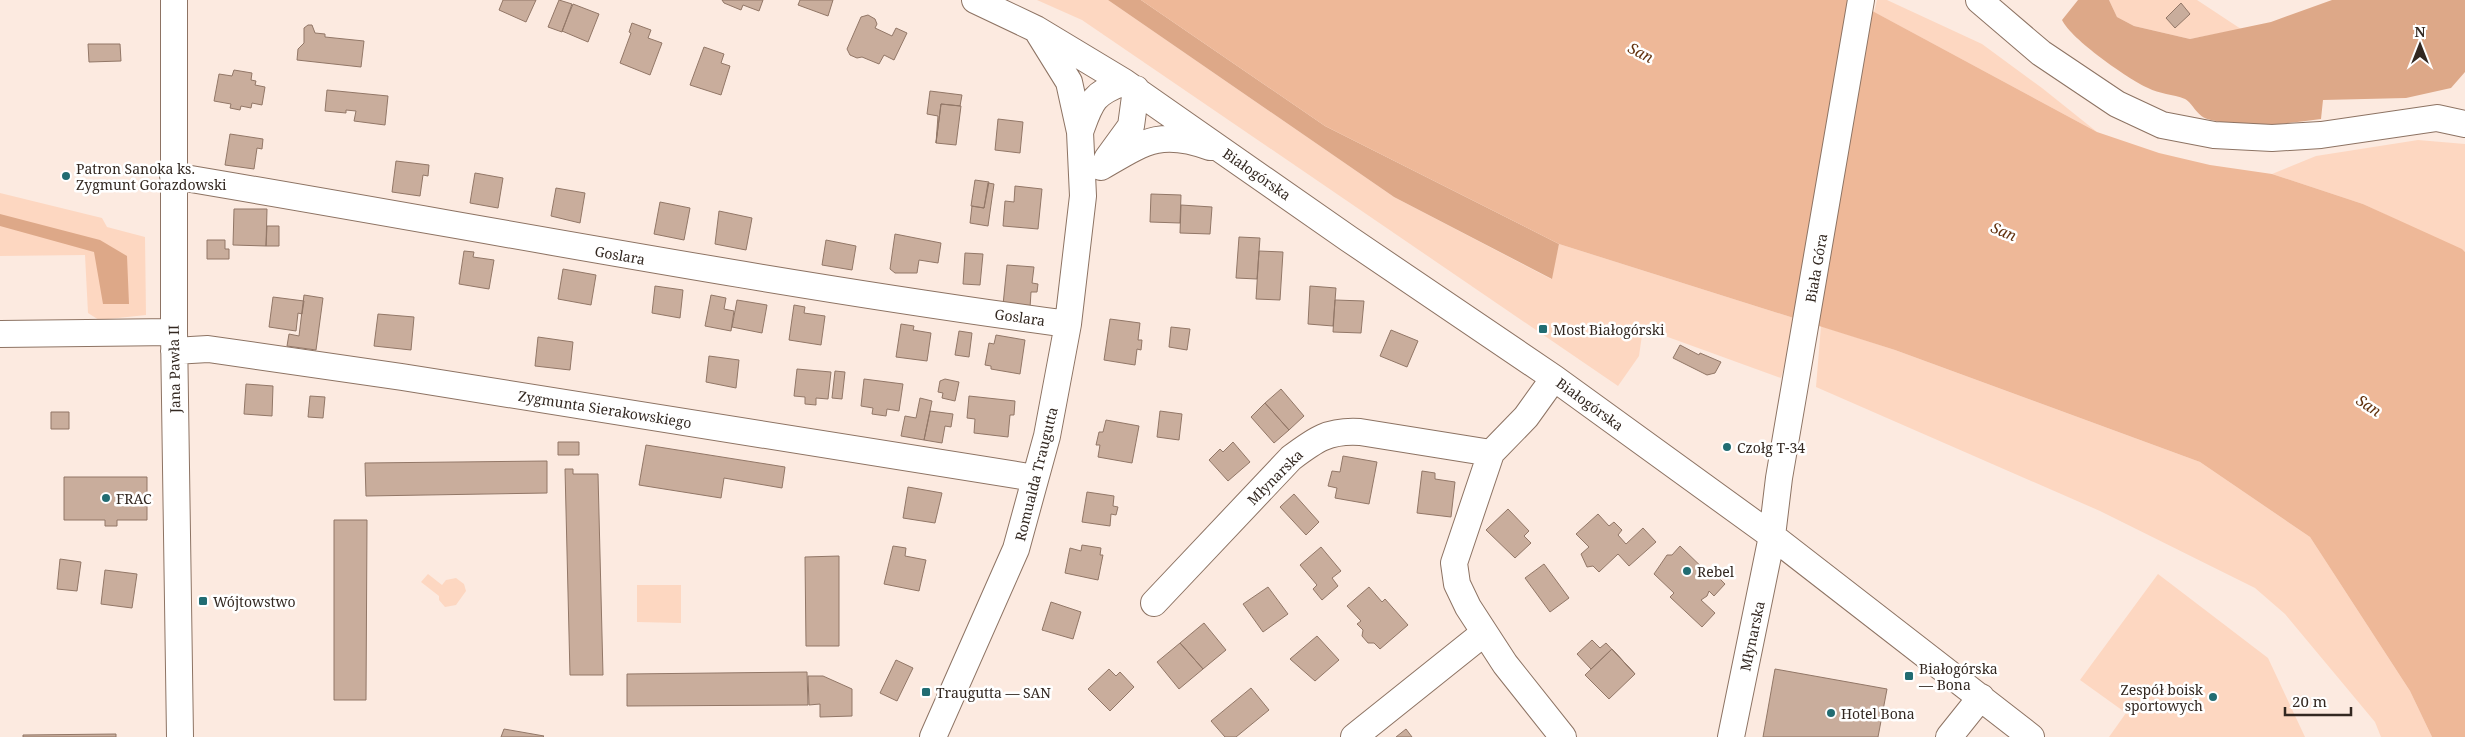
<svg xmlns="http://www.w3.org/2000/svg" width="2465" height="737" font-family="'Noto Serif',serif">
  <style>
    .green { fill: #fdd7c1 }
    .forest { fill: #dda888 }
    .water { fill: #eeb898 }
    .building { fill: #c9ad9c; stroke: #927767 }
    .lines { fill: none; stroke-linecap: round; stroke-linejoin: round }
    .minor-casing { stroke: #8d7363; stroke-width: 28 }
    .minor { stroke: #fff; stroke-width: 26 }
    .poi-dot { fill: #216c72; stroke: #fff; stroke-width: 2 }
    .labels { text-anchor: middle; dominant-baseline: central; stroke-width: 5; stroke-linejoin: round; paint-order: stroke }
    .poi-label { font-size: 14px; fill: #332821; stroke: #fff; text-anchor: start }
    .street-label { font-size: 14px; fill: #332821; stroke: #fff }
    .water-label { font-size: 15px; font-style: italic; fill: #62310d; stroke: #fff }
  </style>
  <rect width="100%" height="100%" fill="#fceae0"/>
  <path class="green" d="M 1037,0 L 1108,0 L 1394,197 L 1551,279 L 1559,244 L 1797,319 L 1781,378 L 1643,328 L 1639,356 L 1618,386 L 1082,20 Z
    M 1877,0 L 1887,0 L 1982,44 L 2042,88 L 2097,132 L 1874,12 Z
    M 2109,0 L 2197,0 L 2241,29 L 2190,39 L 2134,26 L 2117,17 Z
    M 2418,140 L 2465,144 L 2465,252 L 2363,204 L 2272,174 L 2316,156 Z
    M 0,193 L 102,218 L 107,227 L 145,237 L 146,315 L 99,320 L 88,313 L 85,255 L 0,256 Z
    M 1821,326 L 1895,350 L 2200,462 L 2310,537 L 2410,691 L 2432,737 L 2381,737 L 2375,722 L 2285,614 L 2255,588 L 2100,511 L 1816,387 Z
    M 428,574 L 442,585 L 446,580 L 456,578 L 464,584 L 466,591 L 456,605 L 445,607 L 439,600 L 439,596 L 421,582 Z
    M 2158,574 L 2268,658 L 2305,737 L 2109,737 L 2126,713 L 2080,680 Z
    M 637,585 L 681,585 L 681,623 L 637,622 Z"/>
  <path class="forest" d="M 1108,0 L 1141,0 L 1325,126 L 1559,244 L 1552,279 L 1394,197 Z
    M 2078,0 L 2109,0 L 2117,17 L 2134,26 L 2190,39 L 2271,22 L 2332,0 L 2465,0 L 2465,72 L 2451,88 L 2406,98 L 2323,100 L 2321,119 C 2285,124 2247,129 2211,120 C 2196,117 2194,104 2185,99 C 2173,94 2159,94 2148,88 C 2128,79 2071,39 2062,20 Z
    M 0,214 L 100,240 L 127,256 L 129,304 L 103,304 L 94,252 L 0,226 Z"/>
  <path class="water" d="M 1141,0 L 1852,0 L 2097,132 L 2159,153 L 2210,165 L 2272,174 L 2363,204 L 2462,249 L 2465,252 L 2465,737 L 2432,737 L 2410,691 L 2310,537 L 2200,462 L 1895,350 L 1559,244 L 1325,126 Z"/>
  <path class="building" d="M 503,0 L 536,0 L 526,22 L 499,10 Z
    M 559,0 L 572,4 L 562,32 L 548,27 Z
    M 722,0 L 763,0 L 759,11 L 743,5 L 741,10 L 724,3 Z
    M 800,0 L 833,0 L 828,16 L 798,5 Z
    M 2181,3 L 2190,14 L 2175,28 L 2166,18 Z
    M 573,4 L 599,14 L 588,42 L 562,31 Z
    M 868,15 L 875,19 L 877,24 L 875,28 L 892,36 L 896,28 L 907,33 L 894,60 L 884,55 L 879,64 L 862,57 L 857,58 L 850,55 L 847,49 L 861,17 Z
    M 632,23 L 651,30 L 648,38 L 662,43 L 650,75 L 620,63 L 631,33 L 629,32 Z
    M 308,25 L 312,25 L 315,33 L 325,34 L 325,37 L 364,41 L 361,67 L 297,60 L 298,49 L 304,43 L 304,28 Z
    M 88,44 L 120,44 L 121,61 L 89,62 Z
    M 704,47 L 724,54 L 721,63 L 730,66 L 721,95 L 690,85 Z
    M 234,70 L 252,73 L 251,80 L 256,81 L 255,85 L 265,87 L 262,105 L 252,103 L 251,108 L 241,106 L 240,110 L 230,108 L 231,104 L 214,101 L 219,74 L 232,76 Z
    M 327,90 L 388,96 L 385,125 L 354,121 L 356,111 L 346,110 L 346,113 L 325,111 Z
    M 930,91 L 962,95 L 960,106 L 941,104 L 936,143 L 938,116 L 927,114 Z
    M 941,104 L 961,106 L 956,145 L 936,143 Z
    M 998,119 L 1023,122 L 1020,153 L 995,150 Z
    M 230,134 L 263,139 L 262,149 L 257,148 L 254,169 L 225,165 Z
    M 396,161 L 429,165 L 428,176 L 423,175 L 420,196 L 392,192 Z
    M 475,173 L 503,178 L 498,208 L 470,203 Z
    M 975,180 L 989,182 L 984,208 L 971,206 Z
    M 988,183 L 994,184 L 988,226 L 970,223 L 972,206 L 984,208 Z
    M 1015,186 L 1042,189 L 1038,229 L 1003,226 L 1005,201 L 1014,202 Z
    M 556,188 L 585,193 L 580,223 L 551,216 Z
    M 1151,194 L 1181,195 L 1180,223 L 1150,222 Z
    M 660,202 L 690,208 L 684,240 L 654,234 Z
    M 1181,205 L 1212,207 L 1210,234 L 1180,233 Z
    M 234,209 L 267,209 L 266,246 L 233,245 Z
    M 719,211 L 752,218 L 746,250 L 715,244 Z
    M 267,226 L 279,226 L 279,246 L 266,246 Z
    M 895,234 L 941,243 L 938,263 L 919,260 L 917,273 L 895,273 L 890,269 Z
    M 1239,237 L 1260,238 L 1257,279 L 1236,278 Z
    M 207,240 L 225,240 L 225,249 L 229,249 L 229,259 L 207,259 Z
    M 826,240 L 856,246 L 852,270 L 822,265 Z
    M 464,251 L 474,252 L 473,257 L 494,260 L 489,289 L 459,284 Z
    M 1259,251 L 1283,252 L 1280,300 L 1256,299 Z
    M 965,253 L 983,254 L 980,285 L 963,284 Z
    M 1007,265 L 1034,267 L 1032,283 L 1038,284 L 1037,292 L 1031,292 L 1030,308 L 1003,305 Z
    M 563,269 L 596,275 L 591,305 L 558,299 Z
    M 655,286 L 683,290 L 680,318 L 652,313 Z
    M 1310,286 L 1336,288 L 1333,326 L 1308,324 Z
    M 304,295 L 323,298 L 316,350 L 287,346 L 289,334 L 299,336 Z
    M 711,295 L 726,298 L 724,309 L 734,311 L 731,331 L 705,326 Z
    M 273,297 L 304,301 L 302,314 L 298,313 L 296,331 L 269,327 Z
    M 737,300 L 767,305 L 762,333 L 732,327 Z
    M 1335,300 L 1364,301 L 1361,333 L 1333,332 Z
    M 794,305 L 805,307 L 804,313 L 825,316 L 821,345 L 789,340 Z
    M 378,314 L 414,317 L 411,350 L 374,346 Z
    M 1110,319 L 1140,323 L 1138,340 L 1142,340 L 1141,350 L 1137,349 L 1135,365 L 1104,360 Z
    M 901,324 L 914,326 L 913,330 L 931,333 L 927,361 L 896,357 Z
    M 1171,327 L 1190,329 L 1187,350 L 1169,347 Z
    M 1391,330 L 1418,341 L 1407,367 L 1380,356 Z
    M 959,331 L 972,333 L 969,357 L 955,355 Z
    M 996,335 L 1025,340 L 1020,374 L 991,369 L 991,366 L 985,365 L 989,343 L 994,344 Z
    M 538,337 L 573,342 L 570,370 L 535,366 Z
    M 1680,345 L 1699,355 L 1700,353 L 1721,362 L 1715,373 L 1707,375 L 1673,358 Z
    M 709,356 L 739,360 L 736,388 L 706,382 Z
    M 797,369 L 831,372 L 828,399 L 816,398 L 816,405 L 805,404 L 805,397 L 794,396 Z
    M 835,371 L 845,372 L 842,399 L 832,398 Z
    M 864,379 L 903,384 L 899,411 L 887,409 L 886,416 L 872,414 L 873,408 L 861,406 Z
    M 945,379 L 959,382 L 955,401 L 942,398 L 943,393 L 938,392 L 940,381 Z
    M 246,384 L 273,386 L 272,416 L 244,414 Z
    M 1281,389 L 1304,416 L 1289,430 L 1265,403 Z
    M 310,396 L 325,397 L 323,418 L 308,417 Z
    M 969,396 L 1015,401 L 1014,415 L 1010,415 L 1008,437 L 974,433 L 975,419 L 967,418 Z
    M 920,398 L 932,401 L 924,440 L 901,436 L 905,416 L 916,418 Z
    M 1265,403 L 1289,430 L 1274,443 L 1251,417 Z
    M 930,411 L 953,414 L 951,427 L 945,426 L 942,443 L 924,440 Z
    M 1160,411 L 1182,414 L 1179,440 L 1157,437 Z
    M 51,412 L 69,412 L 69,429 L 51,429 Z
    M 1106,420 L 1139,426 L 1132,463 L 1098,457 L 1100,445 L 1096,445 L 1099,432 L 1103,432 Z
    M 558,442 L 579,442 L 579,455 L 558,455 Z
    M 1233,442 L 1250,462 L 1228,481 L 1209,460 L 1220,449 L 1223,452 Z
    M 646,445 L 785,467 L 782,488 L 724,478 L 721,498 L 639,485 Z
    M 1343,456 L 1377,462 L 1369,504 L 1335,498 L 1337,488 L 1328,486 L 1332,471 L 1340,472 Z
    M 547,461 L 547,493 L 366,496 L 365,463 Z
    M 565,469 L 573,469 L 573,474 L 598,474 L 603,675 L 570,675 Z
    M 1422,471 L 1435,473 L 1435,479 L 1455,482 L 1451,517 L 1417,513 Z
    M 64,477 L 147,477 L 147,520 L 117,520 L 117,526 L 105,526 L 105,520 L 64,520 Z
    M 908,487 L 942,493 L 935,523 L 903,518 Z
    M 1087,492 L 1114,496 L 1113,506 L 1118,507 L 1116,515 L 1111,514 L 1110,526 L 1082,522 Z
    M 1294,494 L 1319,522 L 1306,535 L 1280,507 Z
    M 1508,509 L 1529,531 L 1524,536 L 1531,543 L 1515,558 L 1486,530 Z
    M 1598,514 L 1609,526 L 1614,522 L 1622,530 L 1618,535 L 1626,544 L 1643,528 L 1656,542 L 1629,566 L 1618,554 L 1599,572 L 1593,566 L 1587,567 L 1581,554 L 1589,547 L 1576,534 Z
    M 334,520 L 367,520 L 366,700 L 334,700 Z
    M 1082,545 L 1101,548 L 1100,555 L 1103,555 L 1098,580 L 1065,573 L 1070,548 L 1081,551 Z
    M 893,546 L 906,548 L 905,556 L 926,560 L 919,591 L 884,584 Z
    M 1680,546 L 1712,577 L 1716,575 L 1725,584 L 1714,596 L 1709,591 L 1707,596 L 1701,600 L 1715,613 L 1702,627 L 1670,597 L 1674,593 L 1654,574 L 1667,555 L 1672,555 Z
    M 1321,547 L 1341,571 L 1332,578 L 1338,586 L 1322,600 L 1313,589 L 1317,585 L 1300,565 Z
    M 839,556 L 839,646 L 806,646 L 805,557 Z
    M 60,559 L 81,562 L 77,591 L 57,589 Z
    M 1544,564 L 1569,598 L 1550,612 L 1525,578 Z
    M 105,570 L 137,574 L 132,608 L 101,604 Z
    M 1268,587 L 1288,614 L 1263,632 L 1243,604 Z
    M 1369,587 L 1382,602 L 1385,599 L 1408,625 L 1380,649 L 1374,643 L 1368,643 L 1362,636 L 1363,630 L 1357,624 L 1361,621 L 1347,606 Z
    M 1051,602 L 1081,612 L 1073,639 L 1042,630 Z
    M 1204,623 L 1226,650 L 1203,669 L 1180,643 Z
    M 1317,636 L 1339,660 L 1315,681 L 1290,659 Z
    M 1592,640 L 1600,648 L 1606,643 L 1635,674 L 1612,649 L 1591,669 L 1577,654 Z
    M 1180,643 L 1203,669 L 1179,689 L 1157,662 Z
    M 1612,649 L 1635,674 L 1609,699 L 1585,675 Z
    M 896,660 L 913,668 L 897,701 L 880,693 Z
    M 1109,669 L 1116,676 L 1120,672 L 1134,687 L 1110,711 L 1088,689 Z
    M 1775,669 L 1887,689 L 1878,737 L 1763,737 Z
    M 807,672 L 808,705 L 627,706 L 627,674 Z
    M 808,676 L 823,676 L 852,689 L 852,716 L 820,717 L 820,704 L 809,705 Z
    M 1251,688 L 1269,710 L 1236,737 L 1225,737 L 1211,721 Z
    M 504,729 L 544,736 L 543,737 L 501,737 Z
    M 1406,729 L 1412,737 L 1396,737 Z
    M 116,734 L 116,737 L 23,737 L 23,735 Z"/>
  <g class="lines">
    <defs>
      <path id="minor" d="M 174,0 L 174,332 L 180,737
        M 975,0 L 1036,29 L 1124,82 L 1349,239 L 1554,378 L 1772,536 L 2031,737
        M 1979,0 L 2041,53 L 2117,104 L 2162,125 L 2214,135 L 2272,138 L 2321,135 L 2437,118 L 2465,124
        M 1080,132 C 1091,102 1092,94 1124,82
        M 1107,159 L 1131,126 L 1136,89
        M 1101,167 C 1144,142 1160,129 1210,147
        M 173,176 C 472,226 768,284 1068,324
        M 0,334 L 174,332
        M 174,351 L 208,349 L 402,377 L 1035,478
        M 1554,378 L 1526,417 L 1491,453 L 1454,563 L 1457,584 L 1468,607 L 1505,664 L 1563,737
        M 1154,603 L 1291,458 C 1315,440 1328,430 1360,432 L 1491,453
        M 933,737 L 1016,549 L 1047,436 L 1068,324 L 1083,196 L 1080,132 L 1069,82 L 1038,32
        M 1354,737 L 1484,633
        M 1731,737 L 1772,536 L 1779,478 L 1861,0
        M 1949,737 L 1981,697"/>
    </defs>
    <use href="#minor" class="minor-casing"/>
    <use href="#minor" class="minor"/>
  </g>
  <g class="poi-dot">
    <circle cx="66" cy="176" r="5"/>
    <rect x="1538" y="324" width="10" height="10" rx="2.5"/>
    <circle cx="1727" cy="447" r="5"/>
    <circle cx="106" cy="498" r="5"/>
    <circle cx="1687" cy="571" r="5"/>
    <rect x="198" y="596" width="10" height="10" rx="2.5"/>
    <rect x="1904" y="671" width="10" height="10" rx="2.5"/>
    <rect x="921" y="687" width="10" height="10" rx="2.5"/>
    <circle cx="2213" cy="697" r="5"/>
    <circle cx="1831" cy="713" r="5"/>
  </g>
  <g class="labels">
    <g class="poi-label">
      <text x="76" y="168">Patron Sanoka ks.<tspan x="76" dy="16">Zygmunt Gorazdowski</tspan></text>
      <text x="1553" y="329">Most Białogórski</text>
      <text x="1737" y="447">Czołg T-34</text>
      <text x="116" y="498">FRAC</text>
      <text x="1697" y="571">Rebel</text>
      <text x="213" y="601">Wójtowstwo</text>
      <text x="1919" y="668">Białogórska<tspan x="1919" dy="16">— Bona</tspan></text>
      <text x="2203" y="689" text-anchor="end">Zespół boisk<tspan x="2203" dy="16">sportowych</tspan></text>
      <text x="936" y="692">Traugutta — SAN</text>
      <text x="1841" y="713">Hotel Bona</text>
    </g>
    <g class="street-label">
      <text transform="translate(1257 174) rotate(35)">Białogórska</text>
      <text transform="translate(620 255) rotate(10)">Goslara</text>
      <text transform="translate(1816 268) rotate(-80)">Biała Góra</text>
      <text transform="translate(1020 317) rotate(8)">Goslara</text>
      <text transform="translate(174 369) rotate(-91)">Jana Pawła II</text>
      <text transform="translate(1590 404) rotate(36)">Białogórska</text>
      <text transform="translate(605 409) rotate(9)">Zygmunta Sierakowskiego</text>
      <text transform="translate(1036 474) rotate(-76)">Romualda Traugutta</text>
      <text transform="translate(1275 477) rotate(-45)">Młynarska</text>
      <text transform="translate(1752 636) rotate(-78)">Młynarska</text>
    </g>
    <g class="water-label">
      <text transform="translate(1641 52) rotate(27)">San</text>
      <text transform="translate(2004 231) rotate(23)">San</text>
      <text transform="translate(2369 405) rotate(33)">San</text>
    </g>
  </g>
  <g transform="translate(2420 45)" stroke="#ffffff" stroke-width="4" paint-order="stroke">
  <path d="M0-4L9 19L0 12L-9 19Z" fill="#332821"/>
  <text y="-8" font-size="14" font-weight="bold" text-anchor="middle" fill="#332821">N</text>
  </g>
  <path d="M2285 707v8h66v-8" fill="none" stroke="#332821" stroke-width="2.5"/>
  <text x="2292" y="707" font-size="15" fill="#332821" stroke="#ffffff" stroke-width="4" paint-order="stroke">20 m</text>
</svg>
